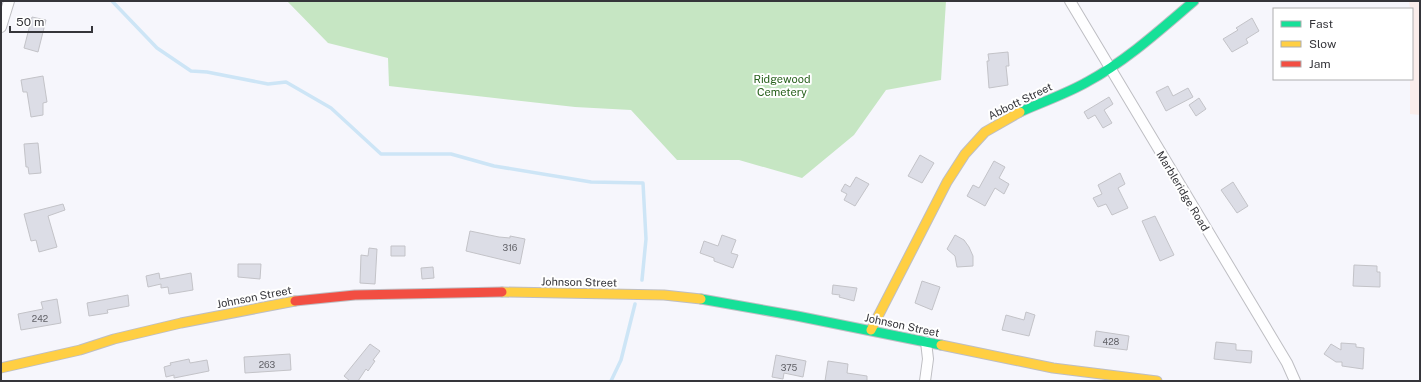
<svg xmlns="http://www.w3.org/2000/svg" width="1421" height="382" font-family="'Public Sans',sans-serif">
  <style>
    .education { fill: #faedeb }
    .green { fill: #c6e6c3 }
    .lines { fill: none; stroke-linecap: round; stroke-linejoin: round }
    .stream { stroke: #cde5f6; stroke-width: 3.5 }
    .building { fill: #dcdde6; stroke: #c3c3c8 }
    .street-casing { stroke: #bebec3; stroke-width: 12 }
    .fast-casing { stroke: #bebec3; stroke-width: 11 }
    .slow-casing { stroke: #bebec3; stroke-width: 11 }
    .jam-casing { stroke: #bebec3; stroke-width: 11 }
    .street { stroke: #fefeff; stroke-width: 10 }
    .fast { stroke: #16e098; stroke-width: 9 }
    .slow { stroke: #ffcf43; stroke-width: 9 }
    .jam { stroke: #f24e42; stroke-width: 9 }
    .labels { text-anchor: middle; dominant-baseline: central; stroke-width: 4; stroke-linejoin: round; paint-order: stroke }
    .number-label { font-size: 9px; fill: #626268 }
    .park-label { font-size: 11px; fill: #27601c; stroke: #fff }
    .street-label { font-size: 11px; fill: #35353a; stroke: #fff }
  </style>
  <rect width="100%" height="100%" fill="#f6f6fc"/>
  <path class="education" d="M 1409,1 L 1420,1 L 1420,115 L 1410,114 L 1410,79 L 1412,79 L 1412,9 L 1410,9 Z"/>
  <path class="green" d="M 287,1 L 946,1 L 941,80 L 886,90 L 854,135 L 802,178 L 739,160 L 677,160 L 631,110 L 575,107 L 389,86 L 388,58 L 328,43 Z"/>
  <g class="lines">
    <path class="stream" d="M 112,1 L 157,48 L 191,71 L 207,72 L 268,84 L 286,82 L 331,108 L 381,154 L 451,154 L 494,166 L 591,182 L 643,183 L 646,239 L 642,280
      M 611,381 L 621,360 L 635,304"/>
  </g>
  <path class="building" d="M 32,17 L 46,20 L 38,52 L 24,48 Z
    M 1252,18 L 1259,31 L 1246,39 L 1248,43 L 1232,52 L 1223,39 L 1238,30 L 1236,28 Z
    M 1008,52 L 1009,66 L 1006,66 L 1008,85 L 989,88 L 987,61 L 989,61 L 988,54 Z
    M 43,76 L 47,102 L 43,103 L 43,115 L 31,117 L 27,92 L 23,92 L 21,80 Z
    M 1168,86 L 1173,96 L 1188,88 L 1193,97 L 1166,111 L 1156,92 Z
    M 1109,97 L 1113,104 L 1104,110 L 1112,123 L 1103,128 L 1095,115 L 1088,119 L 1084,112 Z
    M 1199,98 L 1206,109 L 1196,116 L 1189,105 Z
    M 38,143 L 41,173 L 29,174 L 28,167 L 26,167 L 24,144 Z
    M 920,155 L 934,163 L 922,183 L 908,176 Z
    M 994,161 L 1005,167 L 999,178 L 1009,184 L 1004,194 L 995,188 L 985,206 L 967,196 L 973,185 L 979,188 Z
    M 1120,173 L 1125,184 L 1118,188 L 1128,208 L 1112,215 L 1106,204 L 1098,207 L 1093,198 L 1102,194 L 1098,185 Z
    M 856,177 L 869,184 L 855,206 L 844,200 L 847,194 L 841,191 L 845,184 L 850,187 Z
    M 1233,182 L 1248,206 L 1237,213 L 1221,190 Z
    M 63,204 L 65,210 L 48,216 L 57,247 L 39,252 L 36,240 L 31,241 L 24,214 Z
    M 1155,216 L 1174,255 L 1160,261 L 1142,221 Z
    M 470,231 L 499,237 L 510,238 L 510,236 L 525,239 L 520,264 L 466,251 Z
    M 722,235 L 736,240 L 731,253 L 738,255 L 733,268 L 714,261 L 714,258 L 700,253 L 704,241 L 718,246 Z
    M 955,235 L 964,240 L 969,247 L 973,256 L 973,266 L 957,267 L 955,256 L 947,249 Z
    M 391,246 L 405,246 L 405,256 L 391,256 Z
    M 369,248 L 377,249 L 375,284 L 360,283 L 361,255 L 368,256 Z
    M 238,264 L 261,264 L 260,279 L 238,277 Z
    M 1354,265 L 1377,266 L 1377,272 L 1380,272 L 1380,287 L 1353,286 Z
    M 433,267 L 434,278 L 422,279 L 421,268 Z
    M 159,273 L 160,279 L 191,273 L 193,290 L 169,294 L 168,287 L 161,288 L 161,284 L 148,287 L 146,276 Z
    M 922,281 L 940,287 L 932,310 L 915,303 Z
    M 833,285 L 857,288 L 854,301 L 839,297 L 840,295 L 832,294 Z
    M 128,295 L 129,306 L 107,310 L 108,313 L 89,316 L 87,303 Z
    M 57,299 L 61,323 L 21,330 L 18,314 L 43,309 L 41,302 Z
    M 1026,312 L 1035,315 L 1029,336 L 1002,330 L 1006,315 L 1024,320 Z
    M 1096,331 L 1129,336 L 1127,350 L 1094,346 Z
    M 1216,342 L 1236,344 L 1236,350 L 1252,351 L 1251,363 L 1214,359 Z
    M 1341,343 L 1356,344 L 1356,347 L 1364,348 L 1363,369 L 1342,366 L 1342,362 L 1336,362 L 1324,354 L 1331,344 L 1341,350 Z
    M 370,344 L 380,351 L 373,360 L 375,361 L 368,371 L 366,369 L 358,381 L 350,381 L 344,376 Z
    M 290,354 L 291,370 L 245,373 L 244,357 Z
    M 776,355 L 806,361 L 803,377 L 784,373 L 783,379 L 772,377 Z
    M 189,359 L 190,363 L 207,360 L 209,371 L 174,378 L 174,375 L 166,377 L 164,367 L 171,365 L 170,363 Z
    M 828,361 L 848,364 L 847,373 L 867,376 L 867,381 L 825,381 Z"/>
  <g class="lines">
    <defs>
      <path id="street" d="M 1070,1 L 1272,338 L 1287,363 L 1295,381
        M 1,27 L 9,1
        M 925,381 L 928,359 L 926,342"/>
      <path id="fast" d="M 1020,112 C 1042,102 1066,94 1087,82 C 1126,61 1160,30 1194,1
        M 701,299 L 797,316 L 941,345"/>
      <path id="slow" d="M 502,292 L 664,295 L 701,299
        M 871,330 L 947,182 L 965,154 L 985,132 L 1020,112
        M 941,345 L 1053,368 L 1157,381
        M 1,368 L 80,350 L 114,339 L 181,323 L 295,301"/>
      <path id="jam" d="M 295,301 L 355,295 L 502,292"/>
    </defs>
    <use href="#street" class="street-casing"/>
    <use href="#fast" class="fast-casing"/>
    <use href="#slow" class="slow-casing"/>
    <use href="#jam" class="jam-casing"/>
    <use href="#street" class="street"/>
    <use href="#fast" class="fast"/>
    <use href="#slow" class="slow"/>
    <use href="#jam" class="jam"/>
  </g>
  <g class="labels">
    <g class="number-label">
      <text x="510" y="247">316</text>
      <text x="40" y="318">242</text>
      <text x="1111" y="341">428</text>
      <text x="267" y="364">263</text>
      <text x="789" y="367">375</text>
    </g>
    <g class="park-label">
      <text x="782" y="79">Ridgewood<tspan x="782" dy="13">Cemetery</tspan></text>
    </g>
    <g class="street-label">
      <text transform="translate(1020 101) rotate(-26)">Abbott Street</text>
      <text transform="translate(1183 191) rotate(59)">Marbleridge Road</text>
      <text transform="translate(579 282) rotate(1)">Johnson Street</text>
      <text transform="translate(254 297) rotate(-11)">Johnson Street</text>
      <text transform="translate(902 325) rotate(12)">Johnson Street</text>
    </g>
  </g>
  <rect width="1421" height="382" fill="none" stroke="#35353a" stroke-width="4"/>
  <rect x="1273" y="8" width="140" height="72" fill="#ffffff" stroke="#aeaeb0"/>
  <rect x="1281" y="21" width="20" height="6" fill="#16e098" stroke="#aeaeb0"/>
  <text x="1309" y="28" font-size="12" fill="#35353a">Fast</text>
  <rect x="1281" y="41" width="20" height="6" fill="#ffcf43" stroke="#aeaeb0"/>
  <text x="1309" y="48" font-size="12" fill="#35353a">Slow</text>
  <rect x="1281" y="61" width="20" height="6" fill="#f24e42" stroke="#aeaeb0"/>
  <text x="1309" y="68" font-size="12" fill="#35353a">Jam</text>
  <path d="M10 26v6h82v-6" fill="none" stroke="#35353a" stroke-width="2"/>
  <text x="16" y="26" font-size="12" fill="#35353a" stroke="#ffffff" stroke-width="3" paint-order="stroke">50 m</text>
</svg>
